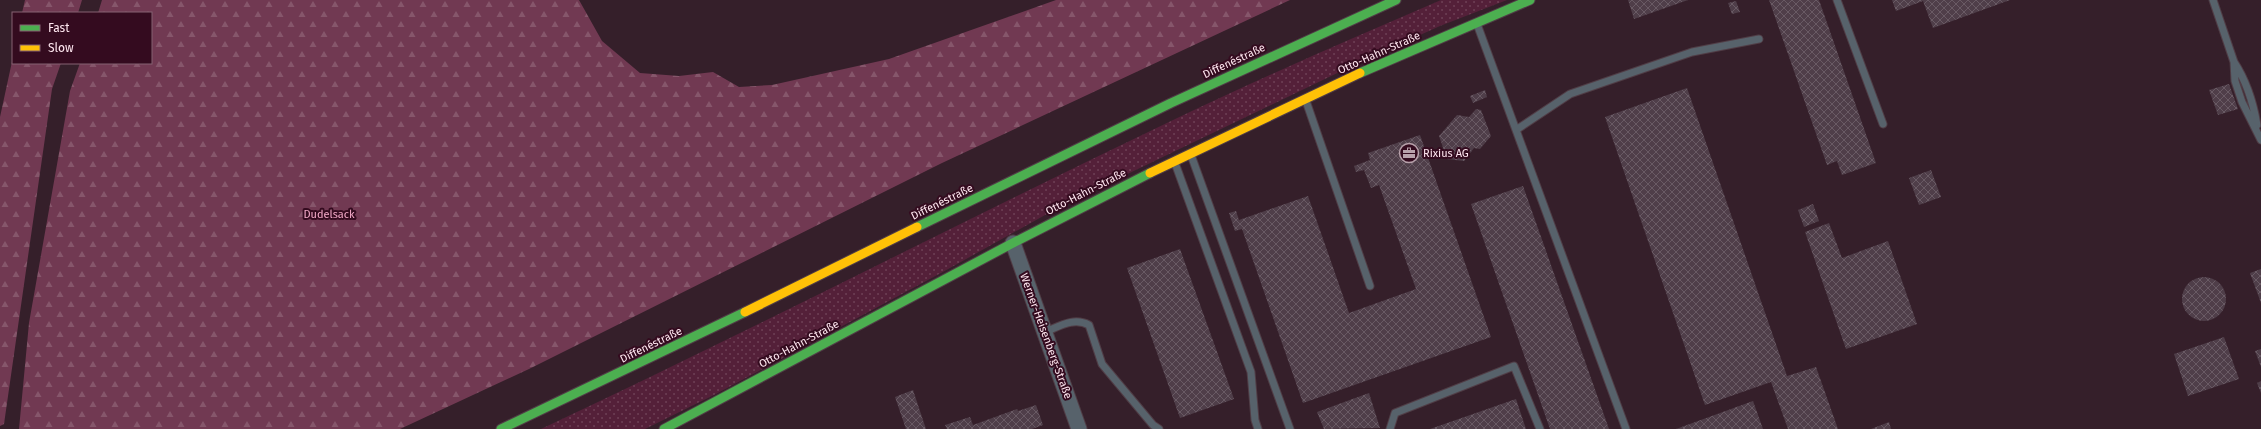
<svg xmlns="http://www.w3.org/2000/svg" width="2261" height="429" font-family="'Fira Sans',sans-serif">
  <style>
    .grass { fill: url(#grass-dots) }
    .forest { fill: url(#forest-firs) }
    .building { fill: url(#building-cross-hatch) }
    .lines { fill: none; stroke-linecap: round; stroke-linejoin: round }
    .lane-casing { stroke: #503d46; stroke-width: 9 }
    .street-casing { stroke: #503d46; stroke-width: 17 }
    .fast-casing { stroke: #503d46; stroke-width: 11 }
    .slow-casing { stroke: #503d46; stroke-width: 11 }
    .lane { stroke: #57626b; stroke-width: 7 }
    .street { stroke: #57626b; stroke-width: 15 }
    .fast { stroke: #4caf50; stroke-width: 9 }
    .slow { stroke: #ffc107; stroke-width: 9 }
    .labels { text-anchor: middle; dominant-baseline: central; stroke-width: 4; stroke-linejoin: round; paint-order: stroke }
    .street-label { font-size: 11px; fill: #ffe7f0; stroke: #340b1f }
    .poi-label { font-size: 11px; fill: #ffe7f0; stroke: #340b1f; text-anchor: start }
    .park-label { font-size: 11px; fill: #f5aac9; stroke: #340b1f }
  </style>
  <defs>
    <pattern id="grass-dots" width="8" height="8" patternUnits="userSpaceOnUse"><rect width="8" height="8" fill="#542039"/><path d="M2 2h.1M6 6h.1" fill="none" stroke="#6e4056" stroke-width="1.8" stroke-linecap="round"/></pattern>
    <pattern id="forest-firs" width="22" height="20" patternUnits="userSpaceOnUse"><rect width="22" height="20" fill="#713952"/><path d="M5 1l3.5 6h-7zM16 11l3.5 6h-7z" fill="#86566b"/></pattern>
    <pattern id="building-cross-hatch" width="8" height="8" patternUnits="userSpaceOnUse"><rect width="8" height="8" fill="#4f3e49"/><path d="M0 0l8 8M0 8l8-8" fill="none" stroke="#695a64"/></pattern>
  </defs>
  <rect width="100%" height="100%" fill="#351f2a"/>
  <path class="grass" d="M 1441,0 L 1507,0 L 1440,26 L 1356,64 L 1063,205 L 941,273 L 714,395 L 645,429 L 541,429 C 752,330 960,222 1171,121 C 1260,78 1351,39 1441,0 Z"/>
  <path class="forest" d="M 25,0 L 82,0 L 78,13 L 22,13 Z
    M 102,0 L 579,0 L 602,41 L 640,73 L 679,76 L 713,72 L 739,87 L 772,85 L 889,59 L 1056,0 L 1290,0 L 942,163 L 529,369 L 400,429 L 19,429 L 29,323 L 70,91 L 80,63 L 151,63 L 151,13 L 98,13 Z
    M 13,57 L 13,63 L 61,63 L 52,89 L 4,424 L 0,426 L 0,117 Z"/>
  <path class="building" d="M 1628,0 L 1688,0 L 1634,19 Z
    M 1769,0 L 1819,0 L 1876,163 L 1842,175 L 1837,161 L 1827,165 Z
    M 1892,0 L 2010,0 L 1933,28 L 1923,1 L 1896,11 Z
    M 1736,1 L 1740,12 L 1732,14 L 1728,3 Z
    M 2229,84 L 2238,109 L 2218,115 L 2209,90 Z
    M 1687,88 L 1787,376 L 1816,367 L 1838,429 L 1788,429 L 1771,382 L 1705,405 L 1605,117 Z
    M 1485,90 L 1487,97 L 1473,103 L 1470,96 Z
    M 1476,109 L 1481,110 L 1491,136 L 1480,149 L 1474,148 L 1464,161 L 1447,159 L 1439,136 L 1457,115 L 1469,117 Z
    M 1420,135 L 1491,337 L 1303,403 L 1242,229 L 1235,231 L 1229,213 L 1236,211 L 1239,220 L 1308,196 L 1349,313 L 1416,289 L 1379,185 L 1371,188 L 1364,170 L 1356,172 L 1354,166 L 1370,160 L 1368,153 Z
    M 1931,170 L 1941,197 L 1919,205 L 1909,178 Z
    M 1523,186 L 1609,429 L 1550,429 L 1471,204 Z
    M 1813,204 L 1819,221 L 1804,227 L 1798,210 Z
    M 1829,223 L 1842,258 L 1888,241 L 1917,324 L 1846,349 L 1805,232 Z
    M 1180,249 L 1234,399 L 1180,418 L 1127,268 Z
    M 2261,269 L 2261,303 L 2250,273 Z
    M2182 299a22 22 0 1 1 44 0a22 22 0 1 1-44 0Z
    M 2224,337 L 2239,379 L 2188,396 L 2174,354 Z
    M 2261,349 L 2261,367 L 2255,351 Z
    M 2261,381 L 2261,393 L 2257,383 Z
    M 913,390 L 926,429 L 906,429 L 895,397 Z
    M 1369,393 L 1380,428 L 1324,429 L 1317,412 Z
    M 1516,399 L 1526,429 L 1430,429 Z
    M 1753,401 L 1763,429 L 1676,429 Z
    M 1036,405 L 1043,425 L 1032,429 L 947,429 L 945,425 L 970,417 L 973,425 L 1017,409 L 1018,411 Z
    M 1889,422 L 1891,429 L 1871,429 Z"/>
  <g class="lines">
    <defs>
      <path id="lane" d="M 1837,0 L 1883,124
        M 2213,0 L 2234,62 L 2235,81 L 2242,102 L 2261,140
        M 1477,24 L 1626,429
        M 2234,62 C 2247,82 2253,101 2257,125
        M 1306,101 L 1370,286
        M 1516,130 L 1570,94 L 1692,52 L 1759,39
        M 1191,155 L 1290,429
        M 1175,163 L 1251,372 L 1255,420 L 1258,429
        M 1045,332 C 1060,326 1074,317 1089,325 L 1102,364 L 1153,425 L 1159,429
        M 1390,429 L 1395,413 L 1514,366 L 1540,429"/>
      <path id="street" d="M 1013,243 L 1079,429"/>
      <path id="fast" d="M 1360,73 L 1530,0
        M 917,227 L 1171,103 L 1396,0
        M 501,429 L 745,312
        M 664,429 L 1011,244 L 1150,173"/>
      <path id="slow" d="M 1150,173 L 1360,73
        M 745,312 L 917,227"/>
    </defs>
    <use href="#lane" class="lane-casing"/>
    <use href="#street" class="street-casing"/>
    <use href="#fast" class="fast-casing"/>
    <use href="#slow" class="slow-casing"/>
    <use href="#lane" class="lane"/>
    <use href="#street" class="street"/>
    <use href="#fast" class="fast"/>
    <use href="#slow" class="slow"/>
  </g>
  <defs>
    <symbol id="office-ring" viewBox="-11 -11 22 22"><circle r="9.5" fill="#340b1f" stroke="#b8a1ab" stroke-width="1.5"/><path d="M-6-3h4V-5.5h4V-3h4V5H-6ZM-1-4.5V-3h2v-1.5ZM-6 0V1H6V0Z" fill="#b8a1ab"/></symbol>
  </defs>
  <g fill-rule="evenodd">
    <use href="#office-ring" x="1398" y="142" width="22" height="22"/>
  </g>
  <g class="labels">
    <g class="street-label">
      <text transform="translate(1379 53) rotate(-24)">Otto-Hahn-Straße</text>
      <text transform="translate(1234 61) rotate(-25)">Diffenéstraße</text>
      <text transform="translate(1086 192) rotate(-27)">Otto-Hahn-Straße</text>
      <text transform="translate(942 202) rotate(-26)">Diffenéstraße</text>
      <text transform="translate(1046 336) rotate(70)">Werner-Heisenberg-Straße</text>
      <text transform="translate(799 344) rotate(-28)">Otto-Hahn-Straße</text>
      <text transform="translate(651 345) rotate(-26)">Diffenéstraße</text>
    </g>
    <g class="poi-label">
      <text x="1423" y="153">Rixius AG</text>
    </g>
    <g class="park-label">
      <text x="329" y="214">Dudelsack</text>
    </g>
  </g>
  <rect x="12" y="12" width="140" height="52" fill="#340b1f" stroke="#856373"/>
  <rect x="20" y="25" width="20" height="6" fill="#4caf50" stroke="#856373"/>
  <text x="48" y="32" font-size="12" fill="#ffe7f0">Fast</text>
  <rect x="20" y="45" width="20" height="6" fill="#ffc107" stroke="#856373"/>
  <text x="48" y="52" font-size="12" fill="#ffe7f0">Slow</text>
</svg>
